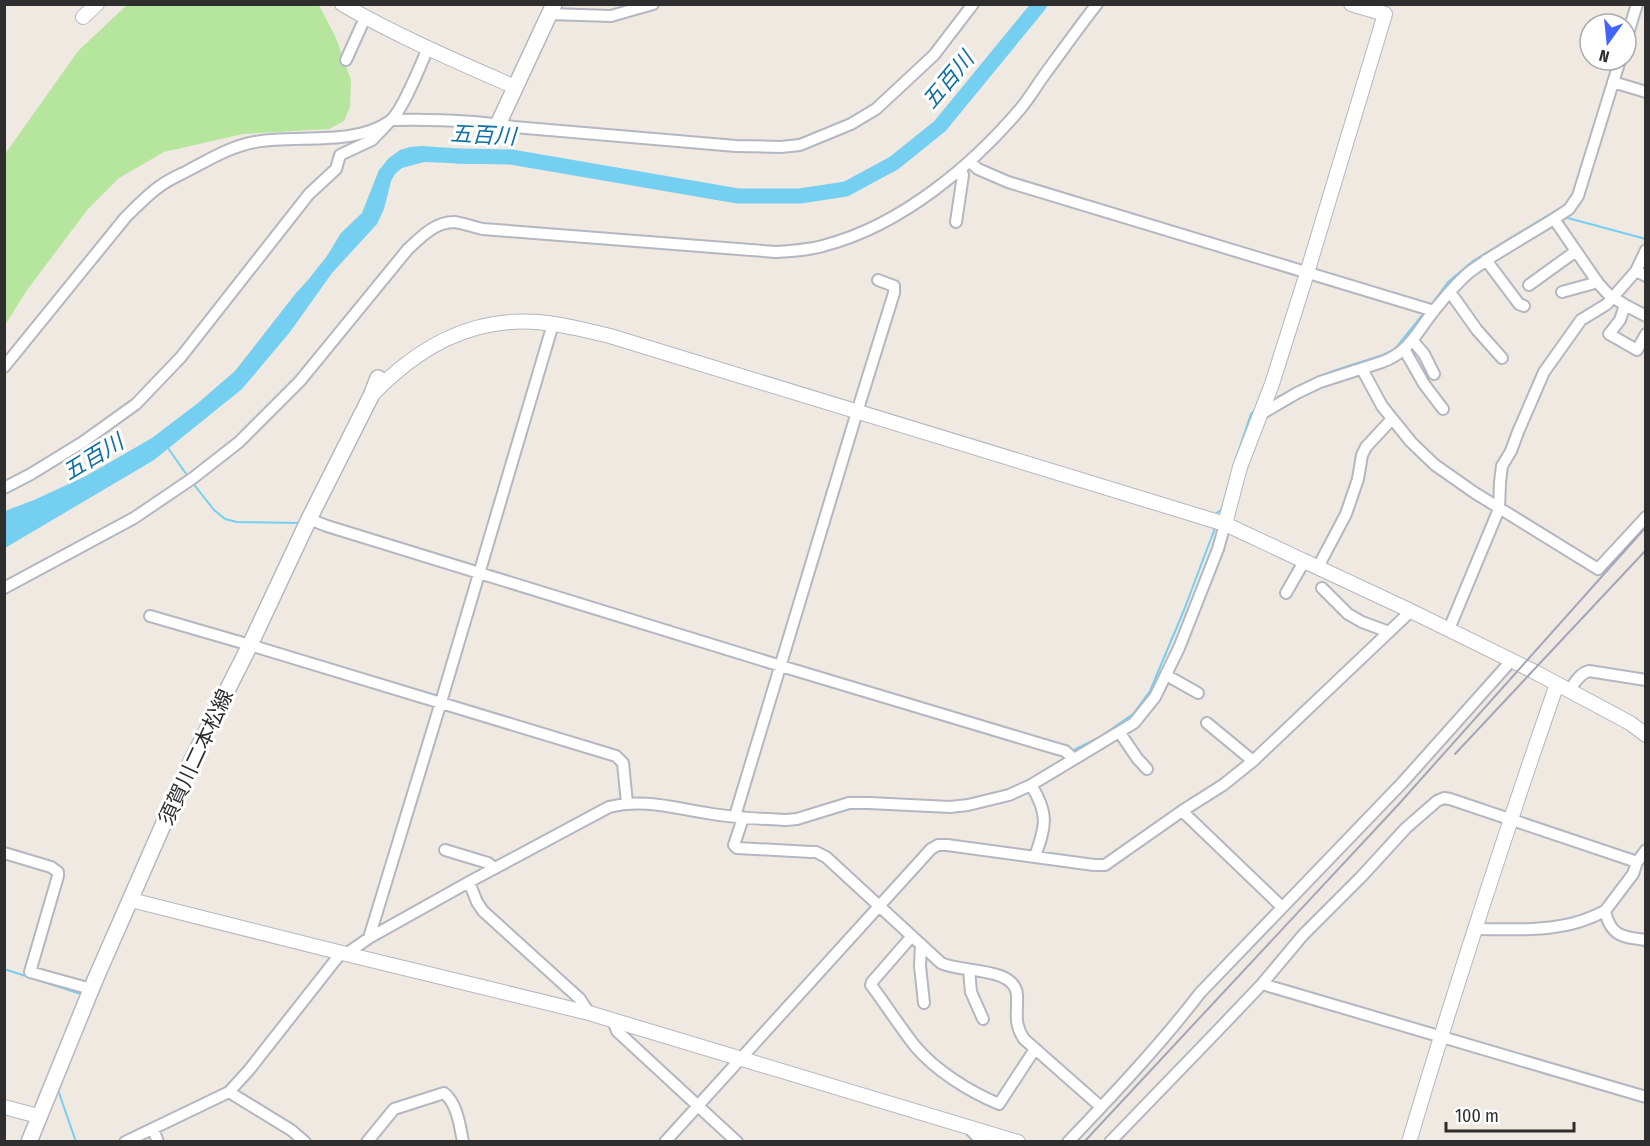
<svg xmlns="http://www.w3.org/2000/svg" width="1650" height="1146" font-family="'Fira Sans Condensed','Noto Sans JP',sans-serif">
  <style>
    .green { fill: #b6e59e }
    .water { fill: #75cff0 }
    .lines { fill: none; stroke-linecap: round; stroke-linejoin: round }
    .stream { stroke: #75cff0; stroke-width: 2 }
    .river { stroke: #75cff0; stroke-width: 15 }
    .minor-casing { stroke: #b4b7c1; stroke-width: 14 }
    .tertiary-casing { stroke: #b4b7c1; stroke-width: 16 }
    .secondary-casing { stroke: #b4b7c1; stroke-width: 18 }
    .minor { stroke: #fff; stroke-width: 10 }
    .tertiary { stroke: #fff; stroke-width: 14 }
    .secondary { stroke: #fff; stroke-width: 15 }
    .rail { stroke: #a3a6b8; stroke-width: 2 }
    .labels { text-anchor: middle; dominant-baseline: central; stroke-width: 6; stroke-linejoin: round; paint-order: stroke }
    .street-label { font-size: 21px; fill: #2e2e2e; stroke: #fff }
    .water-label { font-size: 22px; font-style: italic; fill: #0d6fa3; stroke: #fff }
  </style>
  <rect width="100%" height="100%" fill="#efe9e1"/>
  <path class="green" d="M 127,5 L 319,5 L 336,38 L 351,80 L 350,107 L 344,121 L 329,129 L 243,134 L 164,152 L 119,178 L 88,209 L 27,290 L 5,325 L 5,154 L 78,51 Z"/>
  <path class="water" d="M 422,146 L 481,150 L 474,164 L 424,162 L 402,168 L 395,174 L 391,181 L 384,209 L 377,224 L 332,273 L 290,332 L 242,389 L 154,460 L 5,548 L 5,511 L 34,500 L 86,476 L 152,438 L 198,403 L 235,371 L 296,293 L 308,280 L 327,256 L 341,233 L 362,213 L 379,170 L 389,158 L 400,150 L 410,147 Z"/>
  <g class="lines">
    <path class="stream" d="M 1564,217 L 1646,239
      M 1431,305 L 1448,282 L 1473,261 L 1550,214 L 1553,215
      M 1320,377 L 1333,371 L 1383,355 L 1395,349 L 1424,313
      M 1278,397 L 1288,392
      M 168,448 L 189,478
      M 1236,458 L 1251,414 L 1256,409
      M 192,482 L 214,510 L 225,519 L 237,522 L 301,523
      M 1214,515 L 1221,510 L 1228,487
      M 1072,751 L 1100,737 L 1133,714 L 1150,691 L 1184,610 L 1215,528
      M 4,969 L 81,994 L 81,996
      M 58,1090 L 76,1142"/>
    <path class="river" d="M 457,156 L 511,157 L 738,196 L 800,196 L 846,189 L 894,163 L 940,126 L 1040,4"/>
    <defs>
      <path id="minor" d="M 549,14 L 611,16 L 653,4
        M 1626,40 L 1637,4
        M 346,60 L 365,18
        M 1613,82 L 1646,92
        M 970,162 L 978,169 L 1008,182 L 1434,311
        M 1554,219 L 1598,283 L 1608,294 L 1625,305 L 1646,316
        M 956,222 L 963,175 L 961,169
        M 1486,260 L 1519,304 L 1524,306
        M 1636,271 L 1646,250
        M 1529,285 L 1576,251
        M 1450,292 L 1477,330 L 1502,358
        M 1562,292 L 1591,284 L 1597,281
        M 1625,305 L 1620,320 L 1609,334 L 1637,350 L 1646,334
        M 1413,341 L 1424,354 L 1434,374
        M 1404,349 L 1424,384 L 1443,409
        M 4,367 L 125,218 C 137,206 149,193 163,184 C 172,178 182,174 191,169 C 212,158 232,146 255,142 C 296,134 353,147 390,121 C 402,112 421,64 428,48
        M 1362,369 L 1382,406 L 1411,442 L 1435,465 L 1475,493 L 1598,569 L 1646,517
        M 1261,414 L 1297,393 L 1320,382 L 1382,362 C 1410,352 1418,330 1436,308 C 1447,295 1458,281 1471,271 C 1502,248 1537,231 1569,209 L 1578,196 L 1620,60
        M 4,488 L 31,474 L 83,442 L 136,404 L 181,357 L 309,194 L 336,169 L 340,155 L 372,140 L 391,120 C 431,119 474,120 514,127 L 736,146 L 781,147 L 800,145 L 851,124 L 876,109 L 934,55 L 973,4
        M 309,519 L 327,526 L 781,666 L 1051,747 L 1065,751 L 1074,759
        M 1318,567 L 1346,514 L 1358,479 L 1362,455 L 1366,447 L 1392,419
        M 4,588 L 134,518 L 193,478 L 239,442 L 300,381 L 408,249 C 421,237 435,222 454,222 C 463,223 474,227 483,229 L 776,252 C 793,251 810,250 826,245 C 901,225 972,166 1021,108 C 1030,97 1037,85 1045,74 C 1062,51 1079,27 1097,4
        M 1322,588 L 1348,614 L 1362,622 L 1389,632
        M 1286,593 L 1305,560
        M 150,616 L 250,645 L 616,756 L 623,763 L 627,803
        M 1449,629 L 1499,509 L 1500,482 L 1502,466 L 1511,451 L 1518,432 L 1544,372 L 1581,320 L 1607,304 L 1636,271 L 1646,276
        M 1166,675 L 1198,693
        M 1569,690 C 1575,683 1580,673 1589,671 L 1646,680
        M 1207,723 L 1253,761
        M 1120,733 L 1137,758 L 1147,769
        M 1031,785 C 1049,814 1046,826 1035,856
        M 1182,811 L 1282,907
        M 735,816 L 857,412 L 894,293 L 894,286 L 878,280
        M 743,818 L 734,845 L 737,848 L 811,852 L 816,852 L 826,857 L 941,963 C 960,973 1015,966 1017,995 C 1018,1013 1013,1023 1024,1039 L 1101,1107
        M 445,850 L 488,863 L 494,868
        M 1646,850 L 1637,862 L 1633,874 L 1605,911 C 1611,937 1623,937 1646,940
        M 4,853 L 51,867 L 58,872 L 58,876 L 30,972 L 91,989
        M 469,882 L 477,902 L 483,911 L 580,999 L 589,1013
        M 1474,929 C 1503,929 1532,931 1560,926 C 1576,924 1591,918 1605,911
        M 912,936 L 872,982 L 871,985 C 886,1005 900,1027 915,1046 C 936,1071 970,1092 999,1104 L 1035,1049
        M 369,938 L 441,702 L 553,324
        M 921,944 L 920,966 L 924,1003
        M 346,954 L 369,938 L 469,882 L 609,807 C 642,798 674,808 707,813 C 733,818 760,819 786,820 L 797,819 L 849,803 L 869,803 L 950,807 L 968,805 L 1009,795 L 1031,785 L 1134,723 L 1155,697 L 1179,648 L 1218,549 L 1225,524
        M 969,970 L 971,992 L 983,1019
        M 1262,984 L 1646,1097
        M 613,1021 L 617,1031 L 737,1142
        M 229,1092 L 291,1130 L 305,1142
        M 968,1127 L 982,1142
        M 153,1129 L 158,1142
        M 125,1142 L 229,1092 L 249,1070 L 341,953
        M 367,1142 L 394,1109 L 444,1093 C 457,1103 460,1126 463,1142
        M 665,1142 L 931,849 L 938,845 L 947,845 L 1094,865 L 1105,865 L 1182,811 L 1223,785 L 1253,761 L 1411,611
        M 1068,1142 C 1114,1094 1160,1045 1200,993 L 1403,782 L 1511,661
        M 1110,1142 L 1224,1024 L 1262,984 L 1303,935 L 1362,876 L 1406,828 L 1437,801 L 1444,798 L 1450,799 L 1637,862"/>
      <path id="tertiary" d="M 342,4 C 397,36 456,61 515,87
        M 83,17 L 97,4
        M 372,395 C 417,348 470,317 537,322 C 562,324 586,330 610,336 L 1225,524 L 1411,611 L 1533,671 L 1630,723 L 1646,735
        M 1225,524 L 1240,467 L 1272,384 L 1307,273 L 1385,14 L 1351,4
        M 131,900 L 346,954 L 589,1013 L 1018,1142
        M 4,1107 L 38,1116
        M 1409,1142 C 1455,988 1504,836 1557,684"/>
      <path id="secondary" d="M 494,133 L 554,4
        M 29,1142 L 95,980 L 188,768 L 250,645 L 309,519 L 371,396 L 378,378"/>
    </defs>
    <use href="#minor" class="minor-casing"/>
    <use href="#tertiary" class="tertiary-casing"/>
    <use href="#secondary" class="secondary-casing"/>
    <use href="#minor" class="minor"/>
    <use href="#tertiary" class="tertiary"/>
    <use href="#secondary" class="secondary"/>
    <path class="rail" d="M 1455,754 L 1646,550
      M 1084,1142 L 1398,805 L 1646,527"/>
  </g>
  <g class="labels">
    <g class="street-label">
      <text transform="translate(196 757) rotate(-65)">須賀川二本松線</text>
    </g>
    <g class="water-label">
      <text transform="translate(948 80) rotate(-50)">五百川</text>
      <text transform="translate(483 135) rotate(3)">五百川</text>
      <text transform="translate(93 457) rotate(-31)">五百川</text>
    </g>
  </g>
  <rect width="1650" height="1146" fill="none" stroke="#2e2e2e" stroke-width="12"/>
  <g transform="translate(1608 42) rotate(195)"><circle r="28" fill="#ffffff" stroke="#ababab" stroke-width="1.5"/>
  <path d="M0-4.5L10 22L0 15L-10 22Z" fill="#4264fb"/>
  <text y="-9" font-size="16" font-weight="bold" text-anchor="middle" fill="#2e2e2e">N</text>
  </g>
  <path d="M1446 1122v9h128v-9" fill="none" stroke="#2e2e2e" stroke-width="3"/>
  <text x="1455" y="1122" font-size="18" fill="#2e2e2e" stroke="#ffffff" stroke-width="4.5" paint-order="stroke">100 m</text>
</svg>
